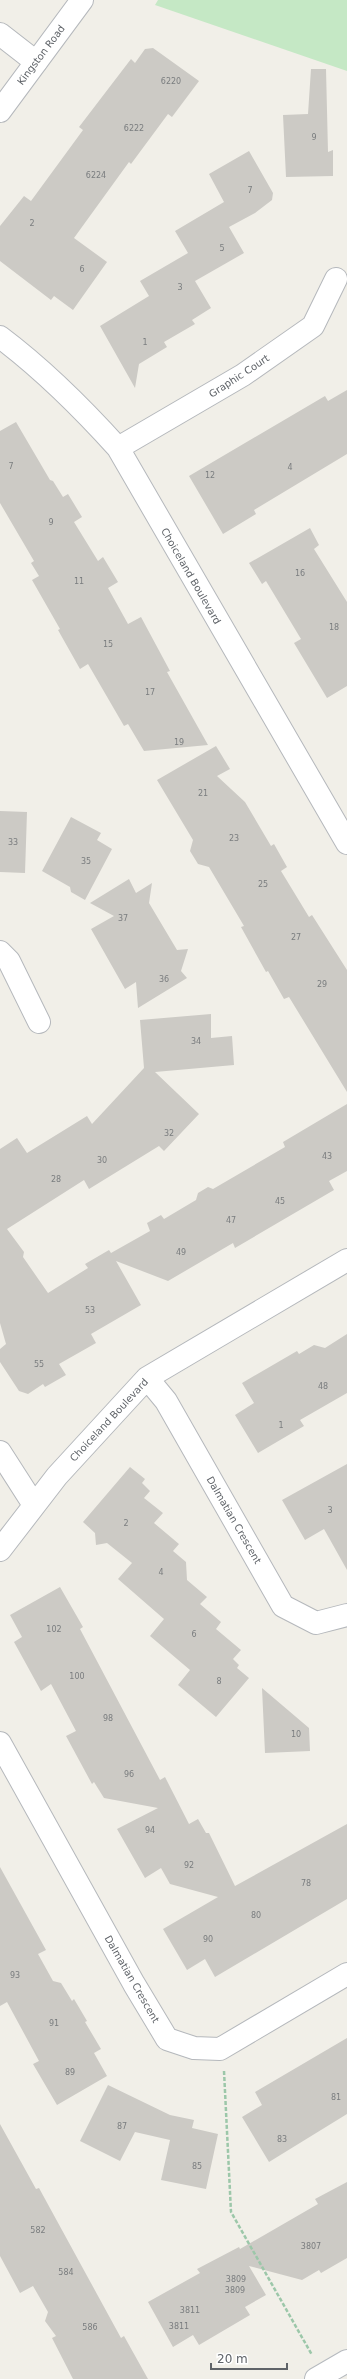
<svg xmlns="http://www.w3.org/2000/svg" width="347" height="2379" font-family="'DejaVu Sans',sans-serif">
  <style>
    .green { fill: #c5e8c5 }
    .building { fill: #cccac5 }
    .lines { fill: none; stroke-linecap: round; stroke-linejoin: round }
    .minor-casing { stroke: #b5b8bc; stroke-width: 24 }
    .tertiary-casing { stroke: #b5b8bc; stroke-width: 24 }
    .secondary-casing { stroke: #b6babf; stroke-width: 24 }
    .path { stroke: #9cc7a9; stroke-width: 2.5; stroke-dasharray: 4 2; stroke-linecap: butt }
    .minor { stroke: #fff; stroke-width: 22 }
    .tertiary { stroke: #fff; stroke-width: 22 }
    .secondary { stroke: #fff; stroke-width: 22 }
    .labels { text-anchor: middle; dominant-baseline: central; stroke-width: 3.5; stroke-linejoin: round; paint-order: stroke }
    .number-label { font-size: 8px; fill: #7a7d7f }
    .street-label { font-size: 10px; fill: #5f6368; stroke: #fff }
  </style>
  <rect width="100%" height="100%" fill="#f1efe8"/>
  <path class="green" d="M 158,0 L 347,0 L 347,71 L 155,5 Z"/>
  <path class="building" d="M 153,48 L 199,81 L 172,117 L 168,114 L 131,164 L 129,162 L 74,238 L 107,262 L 73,310 L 54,296 L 51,300 L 0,261 L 0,226 L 24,196 L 31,201 L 83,130 L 79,127 L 131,59 L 135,63 L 145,49 Z
    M 311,69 L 326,69 L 328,152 L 333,150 L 333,176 L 286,177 L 283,115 L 308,114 Z
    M 249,151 L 273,193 L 272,200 L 255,213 L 229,227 L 244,253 L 195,281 L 211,308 L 192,320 L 195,324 L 164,342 L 167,347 L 139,364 L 135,388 L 100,326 L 149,296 L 140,281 L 188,253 L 175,231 L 224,202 L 209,174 Z
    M 347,390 L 347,454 L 254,510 L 256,514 L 223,534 L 189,476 L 325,396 L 328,401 Z
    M 16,422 L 50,480 L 53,481 L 63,497 L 68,494 L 82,517 L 74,522 L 98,561 L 103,557 L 118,582 L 108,588 L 128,624 L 141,617 L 170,671 L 167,672 L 208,745 L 144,751 L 128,724 L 124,726 L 88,664 L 80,669 L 58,630 L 60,629 L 32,580 L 39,576 L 31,563 L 34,561 L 0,503 L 0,431 Z
    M 310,528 L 319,545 L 314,549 L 347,602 L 347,686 L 327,698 L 294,643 L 301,639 L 266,581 L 262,584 L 249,563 Z
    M 216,746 L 230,769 L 217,776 L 245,802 L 271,846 L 274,844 L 287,867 L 281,871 L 309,917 L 312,915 L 347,970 L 347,1092 L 289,997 L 284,999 L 268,971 L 266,972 L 241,927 L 244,926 L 209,867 L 198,864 L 190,851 L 193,840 L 157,780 Z
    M 0,811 L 27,812 L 25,873 L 0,872 Z
    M 71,817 L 101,833 L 97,840 L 112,849 L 85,900 L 71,892 L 70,887 L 42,871 Z
    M 129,879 L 136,893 L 152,883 L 149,903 L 177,950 L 188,949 L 181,971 L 187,978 L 138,1008 L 136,982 L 125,989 L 91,929 L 114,916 L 90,903 Z
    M 211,1014 L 211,1038 L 232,1036 L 234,1065 L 155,1072 L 199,1114 L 164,1151 L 159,1146 L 89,1189 L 84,1180 L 7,1229 L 24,1252 L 23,1257 L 48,1293 L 88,1268 L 85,1264 L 109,1250 L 111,1253 L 150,1231 L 147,1223 L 161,1215 L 164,1219 L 196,1200 L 198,1193 L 208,1187 L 213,1189 L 285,1147 L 283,1142 L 347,1104 L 347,1171 L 329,1181 L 334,1190 L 235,1248 L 233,1243 L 168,1281 L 116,1261 L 141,1305 L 91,1334 L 96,1343 L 59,1364 L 66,1375 L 45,1387 L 43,1384 L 28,1394 L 19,1391 L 0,1362 L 0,1349 L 6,1344 L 0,1323 L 0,1149 L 17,1138 L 27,1153 L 87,1116 L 92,1124 L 144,1068 L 140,1020 Z
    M 347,1334 L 347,1393 L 300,1420 L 304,1426 L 258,1453 L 235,1415 L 254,1403 L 242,1383 L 297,1351 L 299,1354 L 314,1345 L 325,1348 Z
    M 347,1464 L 347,1570 L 324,1529 L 305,1540 L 282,1500 Z
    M 130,1467 L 145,1479 L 142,1483 L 150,1491 L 144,1498 L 163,1513 L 154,1523 L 179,1544 L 173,1551 L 186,1562 L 187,1580 L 207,1597 L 200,1604 L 221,1622 L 216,1629 L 241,1650 L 233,1659 L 239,1665 L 237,1668 L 249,1678 L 216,1717 L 178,1685 L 190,1670 L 150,1636 L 164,1619 L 118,1579 L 132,1563 L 107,1543 L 96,1545 L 95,1533 L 83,1522 Z
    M 60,1587 L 83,1627 L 80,1629 L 160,1780 L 165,1777 L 189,1824 L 198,1819 L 206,1833 L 209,1833 L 235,1886 L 347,1824 L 347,1899 L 215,1977 L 205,1959 L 187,1970 L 163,1929 L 218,1897 L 170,1884 L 161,1868 L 145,1878 L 117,1829 L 158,1808 L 104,1798 L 94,1782 L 92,1784 L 66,1736 L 76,1731 L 51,1684 L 41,1691 L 14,1642 L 22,1637 L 10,1615 Z
    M 262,1688 L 309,1728 L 310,1751 L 265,1753 Z
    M 0,1867 L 46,1950 L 38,1954 L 53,1981 L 61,1983 L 72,2001 L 74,1999 L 87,2021 L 85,2022 L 101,2049 L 94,2053 L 107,2076 L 57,2105 L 33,2064 L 39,2061 L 7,2002 L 0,2006 Z
    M 347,2038 L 347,2114 L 269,2162 L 242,2117 L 262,2105 L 255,2092 Z
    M 108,2085 L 170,2115 L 194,2120 L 192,2128 L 218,2134 L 206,2189 L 161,2180 L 170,2140 L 135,2132 L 120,2161 L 80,2141 Z
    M 0,2124 L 36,2189 L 39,2188 L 121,2338 L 124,2336 L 148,2379 L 73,2379 L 52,2338 L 56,2336 L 45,2321 L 48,2312 L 33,2286 L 20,2293 L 0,2256 Z
    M 347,2182 L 347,2258 L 321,2273 L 319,2270 L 302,2280 L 249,2266 L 266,2295 L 245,2307 L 250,2315 L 199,2345 L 193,2335 L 173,2347 L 148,2302 L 200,2273 L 197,2269 L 239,2247 L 240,2249 L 318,2204 L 315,2199 Z"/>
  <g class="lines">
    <defs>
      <path id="minor" d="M 0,34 L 36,62
        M 0,337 C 44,370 81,407 118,448 L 347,843
        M 118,448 L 243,375 L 313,326 L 336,279
        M 0,952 L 9,961 L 39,1022
        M 147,1378 L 166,1401 L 283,1606 L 316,1623 L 347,1615
        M 0,1452 L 34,1505
        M 0,1550 L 57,1476 L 147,1378 L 347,1260
        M 0,1743 L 134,1984 L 167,2039 L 194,2048 L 220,2049 L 347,1974"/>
      <path id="tertiary" d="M 0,111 L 82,0"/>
      <path id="secondary" d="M 316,2379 L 347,2361"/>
    </defs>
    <use href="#minor" class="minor-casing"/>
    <use href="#tertiary" class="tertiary-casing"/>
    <use href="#secondary" class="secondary-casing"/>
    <path class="path" d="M 224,2071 L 231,2212 L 312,2355"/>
    <use href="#minor" class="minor"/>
    <use href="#tertiary" class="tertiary"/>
    <use href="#secondary" class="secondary"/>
  </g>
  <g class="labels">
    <g class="number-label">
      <text x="171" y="81">6220</text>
      <text x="134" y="128">6222</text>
      <text x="314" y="137">9</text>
      <text x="96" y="175">6224</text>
      <text x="250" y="190">7</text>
      <text x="32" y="223">2</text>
      <text x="222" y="248">5</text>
      <text x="82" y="269">6</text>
      <text x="180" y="287">3</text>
      <text x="145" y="342">1</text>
      <text x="11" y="466">7</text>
      <text x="290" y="467">4</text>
      <text x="210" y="475">12</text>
      <text x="51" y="522">9</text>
      <text x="300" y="573">16</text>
      <text x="79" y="581">11</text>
      <text x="334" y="627">18</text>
      <text x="108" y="644">15</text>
      <text x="150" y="692">17</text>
      <text x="179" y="742">19</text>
      <text x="203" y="793">21</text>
      <text x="234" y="838">23</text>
      <text x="13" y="842">33</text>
      <text x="86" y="861">35</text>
      <text x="263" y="884">25</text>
      <text x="123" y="918">37</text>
      <text x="296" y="937">27</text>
      <text x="164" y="979">36</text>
      <text x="322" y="984">29</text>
      <text x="196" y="1041">34</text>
      <text x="169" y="1133">32</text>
      <text x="327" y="1156">43</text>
      <text x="102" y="1160">30</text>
      <text x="56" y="1179">28</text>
      <text x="280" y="1201">45</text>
      <text x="231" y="1220">47</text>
      <text x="181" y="1252">49</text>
      <text x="90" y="1310">53</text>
      <text x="39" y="1364">55</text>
      <text x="323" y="1386">48</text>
      <text x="281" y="1425">1</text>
      <text x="330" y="1510">3</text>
      <text x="126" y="1523">2</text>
      <text x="161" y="1572">4</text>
      <text x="54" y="1629">102</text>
      <text x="194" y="1634">6</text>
      <text x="77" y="1676">100</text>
      <text x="219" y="1681">8</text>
      <text x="108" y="1718">98</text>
      <text x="296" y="1734">10</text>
      <text x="129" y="1774">96</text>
      <text x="150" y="1830">94</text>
      <text x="189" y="1865">92</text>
      <text x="306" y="1883">78</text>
      <text x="256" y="1915">80</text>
      <text x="208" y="1939">90</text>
      <text x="15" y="1975">93</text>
      <text x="54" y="2023">91</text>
      <text x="70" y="2072">89</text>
      <text x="336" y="2097">81</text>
      <text x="122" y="2126">87</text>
      <text x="282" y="2139">83</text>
      <text x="197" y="2166">85</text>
      <text x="38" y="2230">582</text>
      <text x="311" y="2246">3807</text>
      <text x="66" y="2272">584</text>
      <text x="236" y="2279">3809</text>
      <text x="235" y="2290">3809</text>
      <text x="190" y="2310">3811</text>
      <text x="179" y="2326">3811</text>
      <text x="90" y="2327">586</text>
    </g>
    <g class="street-label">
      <text transform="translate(41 55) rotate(-53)">Kingston Road</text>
      <text transform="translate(239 376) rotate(-33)">Graphic Court</text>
      <text transform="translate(191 576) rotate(60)">Choiceland Boulevard</text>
      <text transform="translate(109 1420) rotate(-47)">Choiceland Boulevard</text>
      <text transform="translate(234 1520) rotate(60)">Dalmatian Crescent</text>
      <text transform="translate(132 1979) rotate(60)">Dalmatian Crescent</text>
    </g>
  </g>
  <path d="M211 2363v6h76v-6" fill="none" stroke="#5f6368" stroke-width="2"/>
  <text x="217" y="2363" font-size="12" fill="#5f6368" stroke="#ffffff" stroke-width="3" paint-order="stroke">20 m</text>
</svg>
